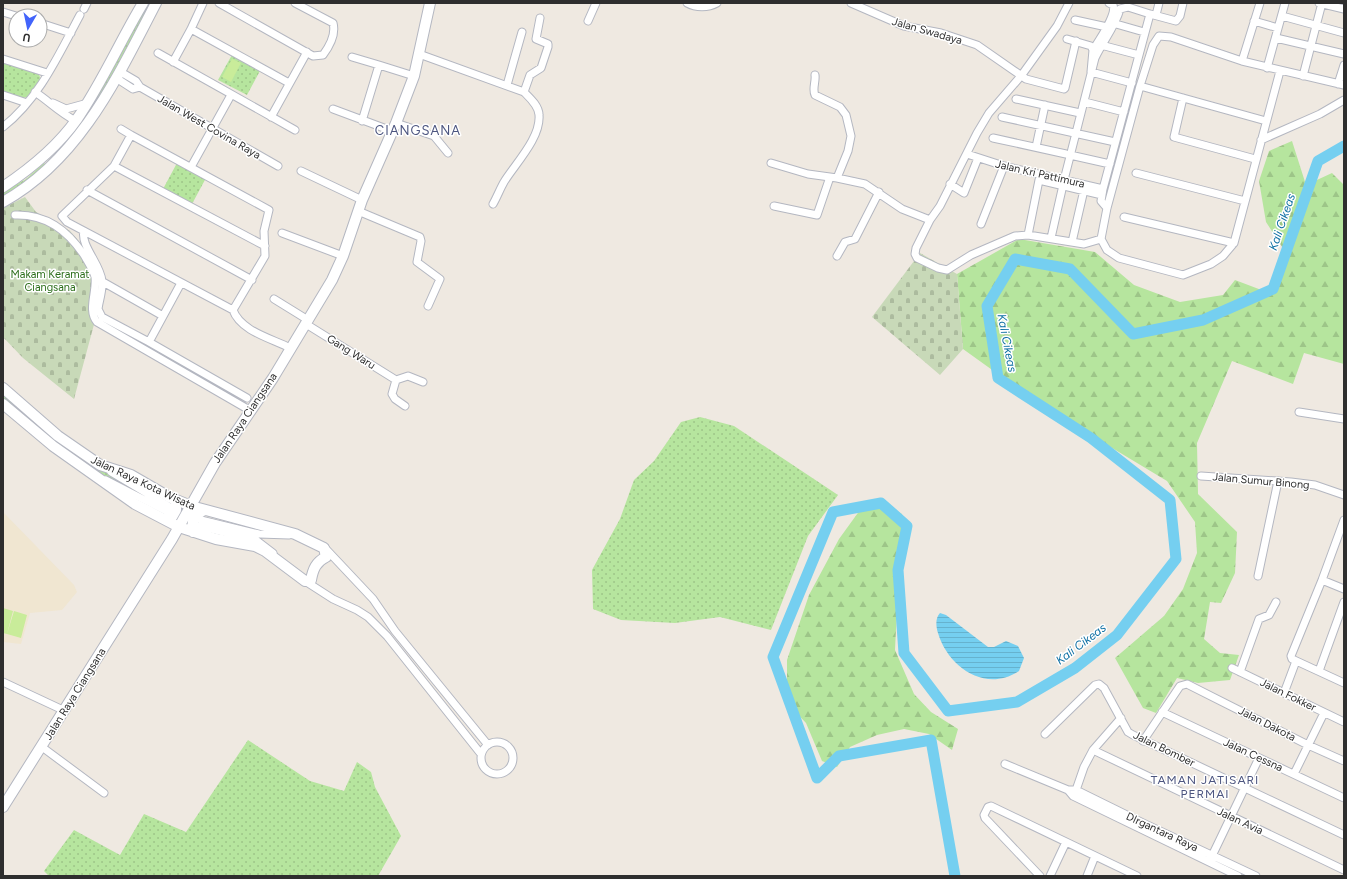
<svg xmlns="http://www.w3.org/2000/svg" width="1347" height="879" font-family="Figtree,sans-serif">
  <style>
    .education { fill: #f0e6d1 }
    .grass { fill: url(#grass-dots) }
    .forest { fill: url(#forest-firs) }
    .cemetery { fill: url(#cemetery-stones) }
    .pitch { fill: #c9ec9a }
    .water { fill: url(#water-rules) }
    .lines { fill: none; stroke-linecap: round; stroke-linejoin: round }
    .river { stroke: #75cff0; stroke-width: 11 }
    .street-casing { stroke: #b4b7c1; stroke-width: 9 }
    .secondary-casing { stroke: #b4b7c1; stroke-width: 12 }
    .street { stroke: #fff; stroke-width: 7 }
    .secondary { stroke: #fff; stroke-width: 10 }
    .labels { text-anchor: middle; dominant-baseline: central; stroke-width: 3; stroke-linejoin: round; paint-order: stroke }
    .street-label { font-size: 11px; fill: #2e2e2e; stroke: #fff }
    .park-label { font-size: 11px; fill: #2c6e1b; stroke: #fff }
    .water-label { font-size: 12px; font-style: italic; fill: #0d6fa3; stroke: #fff }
    .neighbourhood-label { font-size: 12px; letter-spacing: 1px; fill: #4d5680; stroke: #fff }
    .quarter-label { font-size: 13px; letter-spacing: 1px; fill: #4d5680; stroke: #fff }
  </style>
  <defs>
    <pattern id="grass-dots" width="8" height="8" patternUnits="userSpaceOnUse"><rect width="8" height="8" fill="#b6e59e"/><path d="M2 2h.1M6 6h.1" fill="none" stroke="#9dc588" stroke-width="1.8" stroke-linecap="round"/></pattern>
    <pattern id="forest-firs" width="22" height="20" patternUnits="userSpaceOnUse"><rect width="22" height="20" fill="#b6e59e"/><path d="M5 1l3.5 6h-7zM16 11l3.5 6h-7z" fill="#9dc588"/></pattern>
    <pattern id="cemetery-stones" width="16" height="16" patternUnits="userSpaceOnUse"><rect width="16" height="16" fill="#c8d9b8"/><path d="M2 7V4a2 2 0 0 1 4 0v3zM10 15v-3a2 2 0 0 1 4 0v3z" fill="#acbb9e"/></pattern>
    <pattern id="water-rules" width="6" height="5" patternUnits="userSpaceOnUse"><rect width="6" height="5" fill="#75cff0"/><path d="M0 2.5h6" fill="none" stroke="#66b2ce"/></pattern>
  </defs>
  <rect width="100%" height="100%" fill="#efe9e1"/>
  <path class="education" d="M 3,512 L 74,585 L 77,592 L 62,610 L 30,613 L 21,644 L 3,642 Z"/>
  <path class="grass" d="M 146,3 L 151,3 L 109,80 L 84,122 L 59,152 L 57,152 Z
    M 233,53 L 261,69 L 247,95 L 218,80 Z
    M 3,62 L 38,73 L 41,79 L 27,97 L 23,98 L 3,92 Z
    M 44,163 L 45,164 L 45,168 L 3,197 L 3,192 L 26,179 Z
    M 177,163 L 206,178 L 192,204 L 163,189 Z
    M 3,393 L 90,463 L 115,478 L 115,480 C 72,462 38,430 3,400 Z
    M 700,417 L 734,426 L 838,495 L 808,536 L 771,630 L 720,617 L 675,623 L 621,620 L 593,609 L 592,570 L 620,519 L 634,480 L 654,461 L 681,422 Z
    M 248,740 L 310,781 L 344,791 L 357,762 L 371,772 L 375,787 L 401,836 L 378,876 L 49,876 L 44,871 L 74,830 L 120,855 L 144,814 L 186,832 Z"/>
  <path class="forest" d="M 1292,141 L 1306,185 L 1332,173 L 1344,185 L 1344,364 L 1304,353 L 1293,384 L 1232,361 L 1197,443 L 1198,494 L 1237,532 L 1235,573 L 1221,603 L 1210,602 L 1204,639 L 1220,653 L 1239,655 L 1230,680 L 1198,683 L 1177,678 L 1156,713 L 1143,708 L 1115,658 L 1164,616 L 1183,589 L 1197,553 L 1195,522 L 1167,481 L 1044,407 L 963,349 L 957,274 L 1019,239 L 1095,252 L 1134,285 L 1180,302 L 1223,295 L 1235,280 L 1272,294 L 1288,256 L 1266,222 L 1259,181 L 1269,151 Z
    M 889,506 L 902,514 L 905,536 L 898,588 L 895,650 L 914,694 L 931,712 L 958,729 L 952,750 L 929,734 L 904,729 L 877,735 L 850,747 L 837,767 L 822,761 L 806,723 L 787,703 L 787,660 L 809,595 L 839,539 L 860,510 Z"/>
  <path class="cemetery" d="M 25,197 L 36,212 L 70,231 L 90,254 L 96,317 L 74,399 L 23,358 L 3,337 L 3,208 Z
    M 920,253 L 957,274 L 963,349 L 940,375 L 872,317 Z"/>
  <path class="pitch" d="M 232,59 L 241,63 L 231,82 L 222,77 Z
    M 3,608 L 13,611 L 7,634 L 3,633 Z
    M 14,611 L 27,615 L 21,638 L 7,634 Z"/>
  <path class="water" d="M 940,613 L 946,615 L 988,647 L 994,647 L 1006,641 L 1018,646 L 1024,658 L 1019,671 C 985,693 948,667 938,633 C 936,627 935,618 940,613 Z"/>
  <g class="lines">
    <path class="river" d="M 955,876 L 931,740 L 839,756 L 817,778 L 773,657 L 833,512 L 881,503 L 907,526 L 898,570 L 904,653 L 948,711 L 1017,702 L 1075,668 L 1117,635 L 1176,559 L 1170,500 L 1091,438 L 998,378 L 987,306 L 1015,259 L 1070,269 L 1133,334 L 1203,320 L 1273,289 L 1318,161 L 1344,146"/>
    <defs>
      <path id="street" d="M 219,3 L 313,56 L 323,55 C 329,47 336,34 333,23 L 295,3
        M 687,3 C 696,8 708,8 717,3
        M 851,3 L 904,26 L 941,33 L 977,45 L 1026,79 L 1064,89 L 1065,88 L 1076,41
        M 1069,3 L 1057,26 L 1021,76 L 989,113 L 977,133 L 940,206 L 930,220 L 916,248 L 915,254 L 917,258 L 938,268 L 947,270 L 971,255 L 1015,236 L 1028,235 L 1084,244 L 1101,239
        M 1319,3 L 1344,9
        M 84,9 L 87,3
        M 3,12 L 16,16
        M 1156,15 L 1159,3
        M 1282,16 L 1344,33
        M 1075,20 L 1107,27
        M 588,21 L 596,3
        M 1254,21 L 1278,28
        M 40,23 L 71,33
        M 1116,24 L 1144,32
        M 191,29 L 289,83
        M 1276,38 L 1344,54
        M 1067,39 L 1091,46 L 1093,50 L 1091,72 L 1132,83
        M 1101,45 L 1139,55
        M 1095,47 C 1100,38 1117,15 1113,5 L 1109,3
        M 158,53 L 295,130
        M 419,54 L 524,92 L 530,75 L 541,68 L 548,47 L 548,44 L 536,39 L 540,18
        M 352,57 L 379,65 L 362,121
        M 3,59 L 47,73
        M 1242,61 L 1260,3
        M 173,62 L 191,29 L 203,3
        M 379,65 L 414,76
        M 1267,68 L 1285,3
        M 119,71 L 136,81 L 140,87 L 278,166
        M 1280,71 L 1234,243 L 1223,256 L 1211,264 L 1183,275 L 1119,258 L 1107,250 L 1101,239 L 1107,208 L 1140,86 L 1153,45 L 1159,36 L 1171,37 L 1242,61 L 1344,85
        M 815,75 C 816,82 812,89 815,95 L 840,107 L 846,115 L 851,136 L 848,151 L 837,178
        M 1303,76 L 1322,3
        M 116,78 L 133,89 L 140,87
        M 1338,84 L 1344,65
        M 507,85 L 522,32
        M 1140,86 L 1266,121
        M 35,92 C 50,102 60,113 76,121
        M 3,95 L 27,103
        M 1183,98 L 1174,137 L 1255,159
        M 1016,99 L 1080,113
        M 1085,102 L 1124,112
        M 53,103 L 66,109 L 88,103
        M 333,109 L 392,131
        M 271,117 L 307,52
        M 1002,117 L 1115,142
        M 396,123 L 434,136 L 448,153
        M 3,127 C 39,99 59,54 80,15
        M 121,129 L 131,135
        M 993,138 L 1066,154
        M 1261,140 L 1320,114 L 1344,100
        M 1036,147 L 1045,105
        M 967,154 L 1004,166 L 1103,189
        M 1070,155 L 1110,164
        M 771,163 L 808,174 L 837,178 L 865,184 L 902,209 L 930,220
        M 114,166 L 265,246
        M 191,167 L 231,95
        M 301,171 L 362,200
        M 1136,173 L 1245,201
        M 1064,180 L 1095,58 C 1103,41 1115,27 1120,9 L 1128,7 L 1150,14
        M 950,184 L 964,193 L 978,158
        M 87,190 L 252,280
        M 493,204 C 497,197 500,189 504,182 C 515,164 541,138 539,115 C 539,106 530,98 524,92
        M 774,206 L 817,215 L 830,177
        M 1107,208 L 1101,201 L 1103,189 L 1150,14 L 1176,21 L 1180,16 L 1183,3
        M 358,211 L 420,237 L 421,241 L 417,262 L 440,279 L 428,306
        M 15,215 C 46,214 67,230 84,255 C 88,262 93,269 95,277 C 97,292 87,310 97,322 L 251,411
        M 1124,217 L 1234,243
        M 981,224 L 1004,166
        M 84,231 C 80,245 101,265 102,281 C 103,290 99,301 98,309 L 102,317 L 149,342 L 181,283
        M 282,233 L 343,256
        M 1028,235 L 1039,180 L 1102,195
        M 1051,238 L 1063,185
        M 1072,242 L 1084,190
        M 837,256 L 845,242 L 855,239 L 879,192
        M 103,282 L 163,316
        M 274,299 L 308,320
        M 233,310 L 265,256 L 264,231 L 269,210 L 131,135 L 114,166 L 62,216 L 67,222 L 233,310 C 240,330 269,338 286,346
        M 306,324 L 396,380 L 392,394 L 395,399 L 405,406
        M 149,342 L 247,398
        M 396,380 L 408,376 L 423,382
        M 1299,412 L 1344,419
        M 111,472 L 170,507
        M 1201,476 L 1291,482 L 1315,485 L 1344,495
        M 106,480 L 168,512
        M 201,520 L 259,534 L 289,535
        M 1344,520 L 1322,580 L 1291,656 L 1292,659 L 1344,683
        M 199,526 L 256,540 L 273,553
        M 325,548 L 373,599 L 395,631 L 488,745
        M 1258,576 L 1278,481
        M 1322,580 L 1344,589
        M 305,581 L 333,599 L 357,610 L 368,617 L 387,636 L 481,754
        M 1232,668 L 1344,722
        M 1319,671 L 1344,602
        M 1240,672 L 1259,619 L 1269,615 L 1276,602
        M 3,682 L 65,711
        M 1284,693 L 1296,661
        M 1162,712 L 1344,798
        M 1045,734 L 1095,685 L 1099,684 L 1104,688 L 1128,732 L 1133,735 L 1344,835
        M 1143,741 L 1180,686 L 1187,684 L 1308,745 L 1344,761
        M481 758a16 16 0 1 1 32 0a16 16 0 1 1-32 0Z
        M 42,747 L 104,793
        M 1093,750 L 1344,870
        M 1005,764 L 1068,790
        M 1294,774 L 1324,713
        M 1075,793 L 1084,767 L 1093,750 L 1121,718
        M 1211,858 L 1259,758
        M 1040,876 L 985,818 L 984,815 L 988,807 L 991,806 L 1137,876
        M 1050,876 L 1066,842
        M 1087,876 L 1095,856
        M 1238,876 L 1073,796 L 1068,790 L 1076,790 L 1143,823 L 1256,876"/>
      <path id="secondary" d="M 3,187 C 30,169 58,146 77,119 C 102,83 120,41 143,3
        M 3,202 C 80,159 117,78 156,3
        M 3,388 L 58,436 L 100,465 L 131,475 L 169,497 L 191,506 L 295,534 L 324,548 L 326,557 C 316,562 313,569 311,580 L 305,581 L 265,551 L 255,546 L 216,539 L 179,527 L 135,504 L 53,446 L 3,404
        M 164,519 L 172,517 L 176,510 L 176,500
        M 193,532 C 190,522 196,514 204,510
        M 3,807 L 172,539 L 215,463 L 273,378 L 332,280 L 343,256 L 362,200 L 396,123 L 414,76 L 430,3"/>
    </defs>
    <use href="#street" class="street-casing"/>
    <use href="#secondary" class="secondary-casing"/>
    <use href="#street" class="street"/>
    <use href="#secondary" class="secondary"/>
  </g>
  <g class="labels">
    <g class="street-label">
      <text transform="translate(927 31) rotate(16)">Jalan Swadaya</text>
      <text transform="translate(209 127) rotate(30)">Jalan West Covina Raya</text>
      <text transform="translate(1040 174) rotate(13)">Jalan Kri Pattimura</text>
      <text transform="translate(351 352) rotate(32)">Gang Waru</text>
      <text transform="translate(245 418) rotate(-56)">Jalan Raya Ciangsana</text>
      <text transform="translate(1261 481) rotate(5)">Jalan Sumur Binong</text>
      <text transform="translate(143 483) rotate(25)">Jalan Raya Kota Wisata</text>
      <text transform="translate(75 694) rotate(-58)">Jalan Raya Ciangsana</text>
      <text transform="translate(1288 695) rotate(26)">Jalan Fokker</text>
      <text transform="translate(1267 724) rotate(27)">Jalan Dakota</text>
      <text transform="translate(1164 749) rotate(26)">Jalan Bomber</text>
      <text transform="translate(1253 755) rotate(25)">Jalan Cessna</text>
      <text transform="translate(1240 821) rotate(25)">Jalan Avia</text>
      <text transform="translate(1162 832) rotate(25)">DIrgantara Raya</text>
    </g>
    <g class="park-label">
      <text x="50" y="274">Makam Keramat<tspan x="50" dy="13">Ciangsana</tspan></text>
    </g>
    <g class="water-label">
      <text transform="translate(1282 222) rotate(-71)">Kali Cikeas</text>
      <text transform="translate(1007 343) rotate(79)">Kali Cikeas</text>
      <text transform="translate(1081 644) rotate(-37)">Kali Cikeas</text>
    </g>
    <g class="neighbourhood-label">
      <text x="1205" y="780">TAMAN JATISARI<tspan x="1205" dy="14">PERMAI</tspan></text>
    </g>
    <g class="quarter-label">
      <text x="418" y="130">CIANGSANA</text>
    </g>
  </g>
  <rect width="1347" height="879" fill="none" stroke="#2e2e2e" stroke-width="8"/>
  <g transform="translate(28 28) rotate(189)"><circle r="19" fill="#ffffff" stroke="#ababab"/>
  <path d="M0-3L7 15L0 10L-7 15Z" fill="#4264fb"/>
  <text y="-6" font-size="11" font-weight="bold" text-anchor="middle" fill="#2e2e2e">U</text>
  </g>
</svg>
